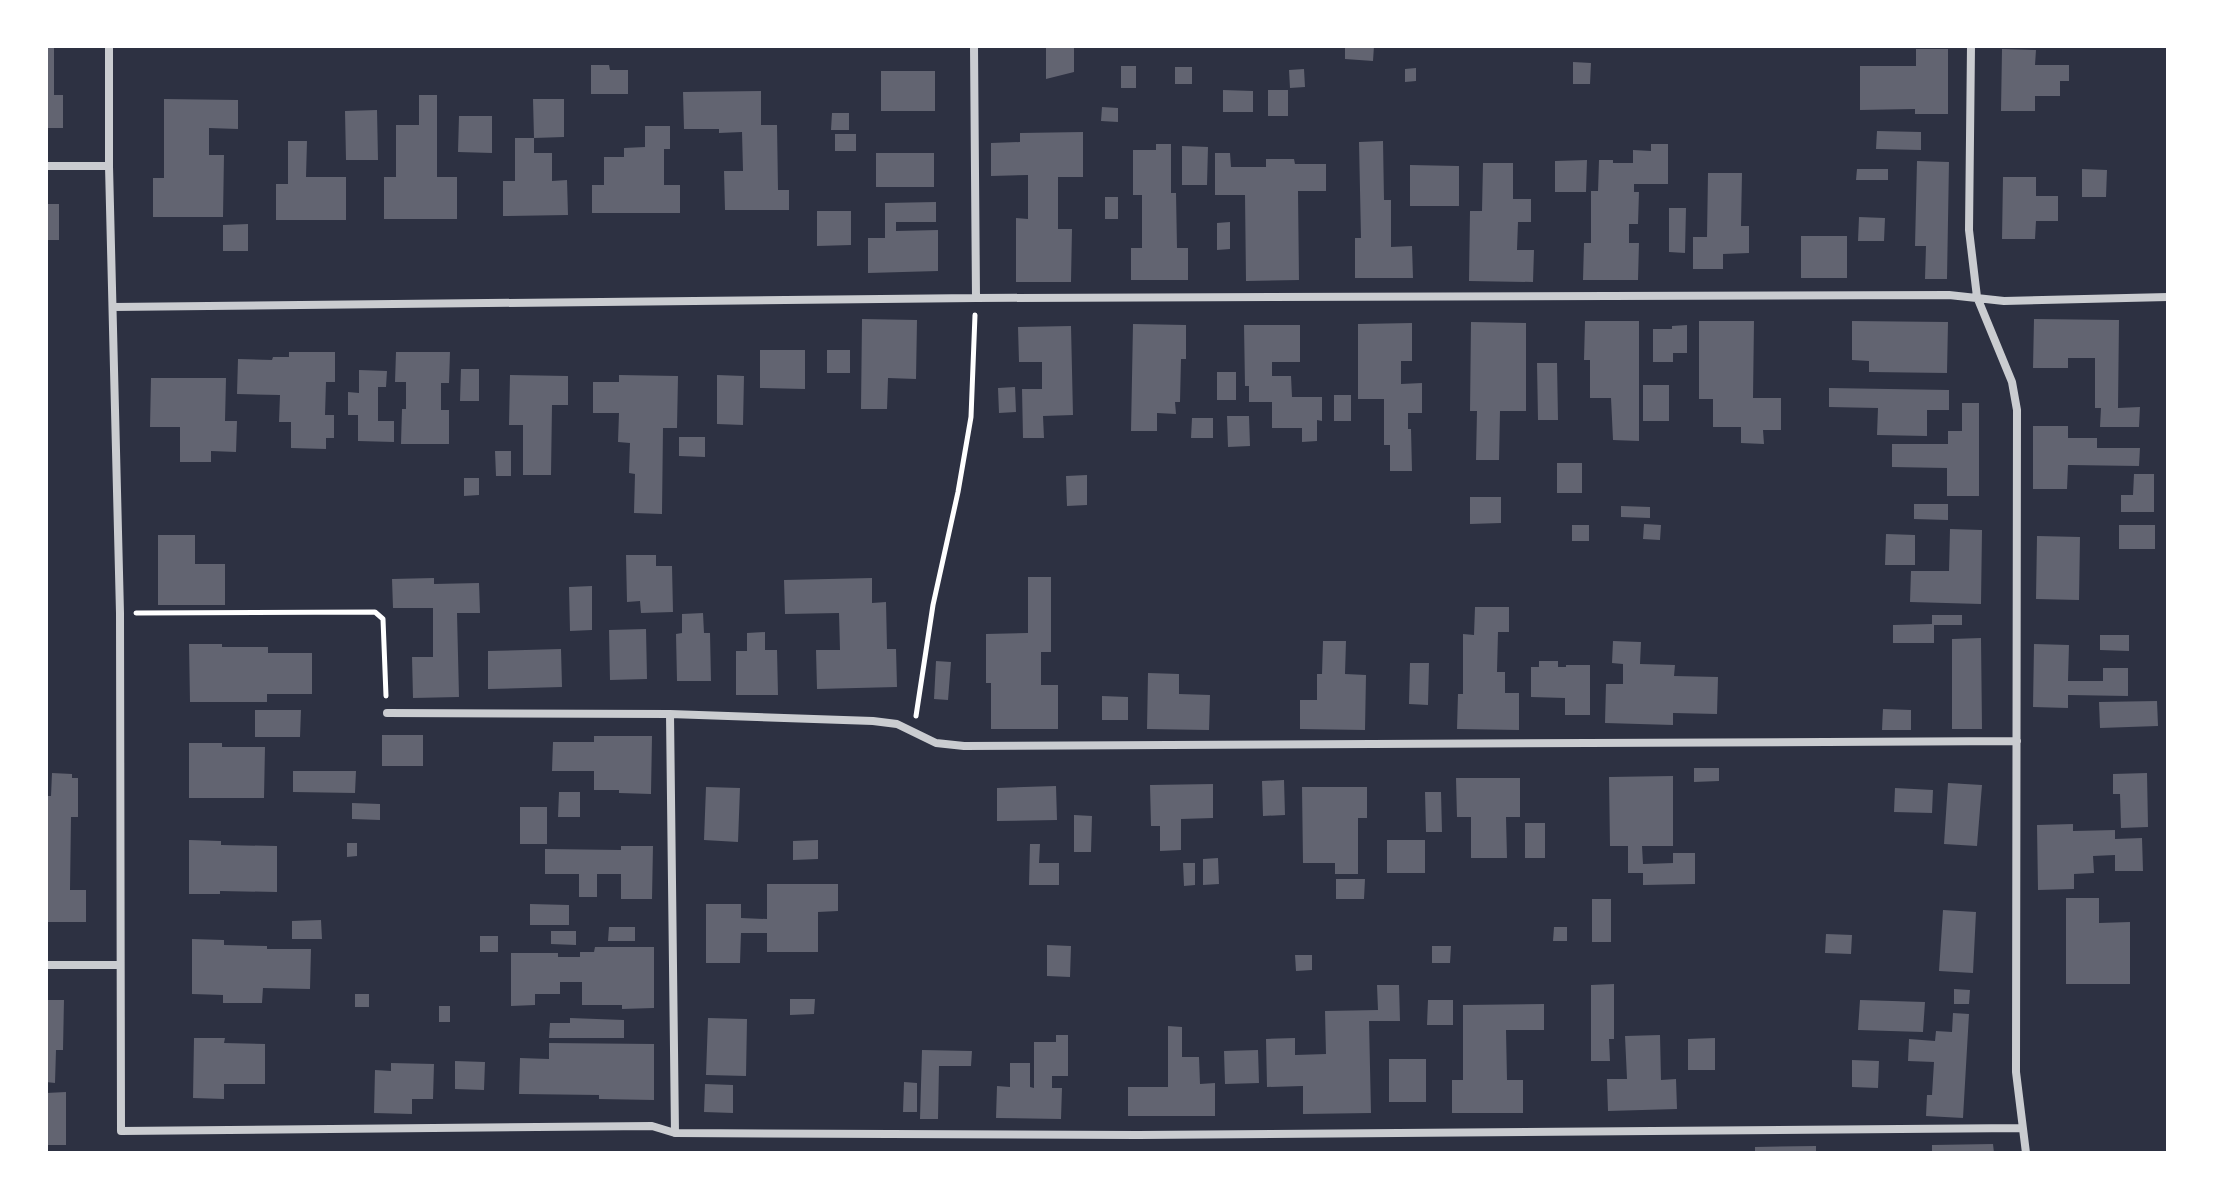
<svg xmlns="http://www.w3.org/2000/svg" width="2214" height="1199" font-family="'Asap Condensed',sans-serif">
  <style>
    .building { fill: #626471 }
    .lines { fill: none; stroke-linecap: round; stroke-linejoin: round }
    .path { stroke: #fff; stroke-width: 5 }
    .minor { stroke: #caccd0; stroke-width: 8 }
  </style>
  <rect width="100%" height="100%" fill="#2d3142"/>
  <path class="building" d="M 46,46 L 54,46 L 54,95 L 63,95 L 63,128 L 46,128 Z
    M 1345,46 L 1374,46 L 1373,61 L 1345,59 Z
    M 1046,47 L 1074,48 L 1074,72 L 1046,79 Z
    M 1916,49 L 1948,49 L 1948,114 L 1915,114 L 1915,109 L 1860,110 L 1860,66 L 1916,66 Z
    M 2002,49 L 2036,50 L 2035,65 L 2069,65 L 2069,81 L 2060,81 L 2060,96 L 2035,96 L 2035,111 L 2001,111 Z
    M 1573,62 L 1591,63 L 1590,84 L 1573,84 Z
    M 591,65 L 609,65 L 610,70 L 628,70 L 628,94 L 591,94 Z
    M 1121,66 L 1136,66 L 1136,88 L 1121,88 Z
    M 1175,67 L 1192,67 L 1192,84 L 1175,84 Z
    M 1416,68 L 1416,81 L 1405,82 L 1405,69 Z
    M 1304,69 L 1305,87 L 1290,88 L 1289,70 Z
    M 881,71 L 935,71 L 935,111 L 881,111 Z
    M 1223,90 L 1253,91 L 1253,112 L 1223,112 Z
    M 1268,90 L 1288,90 L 1288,116 L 1268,116 Z
    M 761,91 L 761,125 L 777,125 L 778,190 L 789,190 L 789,210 L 725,210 L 724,171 L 743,171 L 742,132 L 719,133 L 719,129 L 684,129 L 683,92 Z
    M 419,95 L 437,95 L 437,177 L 457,177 L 457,219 L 384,219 L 384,177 L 396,177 L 396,125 L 419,125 Z
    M 164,99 L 238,100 L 238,129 L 209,128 L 209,155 L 224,155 L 223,217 L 153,217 L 153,178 L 164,178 Z
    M 533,99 L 564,99 L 564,137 L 534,138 Z
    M 1102,107 L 1118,108 L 1118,122 L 1101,121 Z
    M 377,110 L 378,160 L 346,160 L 345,111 Z
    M 832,113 L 849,113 L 849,130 L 831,130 Z
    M 459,116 L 492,116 L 492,153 L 458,152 Z
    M 645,126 L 670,126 L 670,149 L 664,149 L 664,185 L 680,185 L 680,213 L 592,213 L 592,185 L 604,185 L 604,157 L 624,157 L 624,148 L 645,147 Z
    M 1877,131 L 1921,132 L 1921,150 L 1876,149 Z
    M 1083,132 L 1083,177 L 1058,177 L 1058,229 L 1072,229 L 1071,282 L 1016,282 L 1016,218 L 1028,219 L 1028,175 L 991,176 L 991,143 L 1020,142 L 1020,133 Z
    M 835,134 L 856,134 L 856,151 L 835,151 Z
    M 515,138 L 534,138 L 534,153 L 552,153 L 552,181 L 567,180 L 568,215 L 503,216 L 503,181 L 515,181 Z
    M 288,141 L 307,141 L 306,177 L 346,177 L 346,220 L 276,220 L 276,184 L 288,184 Z
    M 1383,141 L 1384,200 L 1391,200 L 1391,247 L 1412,246 L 1413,278 L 1355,278 L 1355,238 L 1361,238 L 1359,142 Z
    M 1156,144 L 1171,144 L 1171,193 L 1176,193 L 1177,248 L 1188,248 L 1188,280 L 1131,280 L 1131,248 L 1142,248 L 1142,195 L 1133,195 L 1133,150 L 1156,150 Z
    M 1651,144 L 1668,144 L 1668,184 L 1634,184 L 1634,192 L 1639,192 L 1638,224 L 1629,224 L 1629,243 L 1639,243 L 1638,280 L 1583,280 L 1584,243 L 1591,243 L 1591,191 L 1598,191 L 1599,160 L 1613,160 L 1613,163 L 1633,163 L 1633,150 L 1651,151 Z
    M 1182,146 L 1208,147 L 1207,185 L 1182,185 Z
    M 876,153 L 934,153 L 934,187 L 876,187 Z
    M 1215,153 L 1230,153 L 1231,167 L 1266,167 L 1266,159 L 1294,159 L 1295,164 L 1326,164 L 1326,191 L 1298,191 L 1299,280 L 1246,281 L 1245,195 L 1215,195 Z
    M 1587,160 L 1586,192 L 1555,192 L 1555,161 Z
    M 1917,161 L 1949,162 L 1947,279 L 1925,279 L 1926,246 L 1915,246 Z
    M 1483,163 L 1513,163 L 1513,199 L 1531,199 L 1531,222 L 1518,222 L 1517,250 L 1534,250 L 1533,282 L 1469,281 L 1470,211 L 1482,211 Z
    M 1410,165 L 1459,166 L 1459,206 L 1410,206 Z
    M 1857,169 L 1888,169 L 1888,180 L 1856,180 Z
    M 2082,169 L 2107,170 L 2106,197 L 2082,197 Z
    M 1708,173 L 1742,173 L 1741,226 L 1749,226 L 1749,253 L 1723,254 L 1723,269 L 1693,269 L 1693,237 L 1707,237 Z
    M 2003,177 L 2036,177 L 2036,196 L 2058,196 L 2058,221 L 2036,221 L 2035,239 L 2002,239 Z
    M 1105,197 L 1118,197 L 1118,219 L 1105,219 Z
    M 936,202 L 936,222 L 896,222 L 896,231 L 938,230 L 938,271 L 868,273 L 868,238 L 885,238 L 885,203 Z
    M 46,204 L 59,204 L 59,240 L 46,240 Z
    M 1669,208 L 1686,208 L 1685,253 L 1669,252 Z
    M 817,211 L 851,211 L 851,245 L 817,246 Z
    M 1859,217 L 1885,218 L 1884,241 L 1858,241 Z
    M 1230,222 L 1230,249 L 1217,250 L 1217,223 Z
    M 248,224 L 248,251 L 223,251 L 223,225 Z
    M 1801,236 L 1847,236 L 1847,278 L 1801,278 Z
    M 862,319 L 917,320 L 916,379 L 888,378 L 887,409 L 861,409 Z
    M 2034,319 L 2119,320 L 2118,408 L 2140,407 L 2139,427 L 2100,427 L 2101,408 L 2095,408 L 2095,358 L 2068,358 L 2068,368 L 2033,368 Z
    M 1585,321 L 1639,321 L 1639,441 L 1613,440 L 1611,398 L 1590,398 L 1590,360 L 1584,360 Z
    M 1699,321 L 1754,321 L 1753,398 L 1781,398 L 1781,430 L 1763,430 L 1764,444 L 1741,443 L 1741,427 L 1713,427 L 1713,399 L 1699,399 Z
    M 1852,321 L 1948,322 L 1947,373 L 1869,372 L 1869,361 L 1852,360 Z
    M 1471,322 L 1526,323 L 1526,411 L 1500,411 L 1499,460 L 1476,460 L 1477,411 L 1470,411 Z
    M 1412,323 L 1412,361 L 1401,361 L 1401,384 L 1422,383 L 1422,413 L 1408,413 L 1408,429 L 1411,429 L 1412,471 L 1390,471 L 1390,445 L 1384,445 L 1384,399 L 1358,399 L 1358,324 Z
    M 1133,324 L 1186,325 L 1186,359 L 1181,359 L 1180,402 L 1175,402 L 1176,414 L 1157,413 L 1157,431 L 1131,431 Z
    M 1244,325 L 1300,325 L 1300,362 L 1272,362 L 1272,376 L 1291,376 L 1292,397 L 1322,397 L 1322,421 L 1317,420 L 1317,441 L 1302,442 L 1302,428 L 1272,428 L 1272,402 L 1249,402 L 1249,386 L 1245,386 Z
    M 1687,325 L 1687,353 L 1673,353 L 1673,362 L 1653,362 L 1653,329 L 1672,329 L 1672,326 Z
    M 1071,326 L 1073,415 L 1043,416 L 1044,438 L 1023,438 L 1022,389 L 1042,389 L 1042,362 L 1019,362 L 1018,327 Z
    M 760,350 L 805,350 L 805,389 L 760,388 Z
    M 827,350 L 850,350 L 850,373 L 827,373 Z
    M 289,352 L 335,352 L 335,382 L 326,382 L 325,415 L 334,415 L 334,438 L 326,438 L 326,449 L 291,448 L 291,422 L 279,422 L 280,395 L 237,394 L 238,359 L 272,360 L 273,357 L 289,357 Z
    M 396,352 L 450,352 L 449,383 L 441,383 L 441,410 L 449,410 L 449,444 L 401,444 L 402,409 L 406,409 L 406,382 L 395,382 Z
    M 1537,363 L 1557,363 L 1558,420 L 1538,420 Z
    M 461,369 L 479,369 L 479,401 L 460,401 Z
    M 359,370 L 387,371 L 386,387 L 378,387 L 378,421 L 394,421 L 394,442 L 358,441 L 358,415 L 348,415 L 348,392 L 359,393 Z
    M 1217,372 L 1236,372 L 1236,400 L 1217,400 Z
    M 510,375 L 568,376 L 568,405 L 552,405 L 551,475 L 523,475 L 523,425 L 509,425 Z
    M 619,375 L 678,376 L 677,428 L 663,428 L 662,514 L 634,513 L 635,474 L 629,473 L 630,443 L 618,442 L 619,413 L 593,413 L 593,382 L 619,382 Z
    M 717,375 L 744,376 L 743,425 L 717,424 Z
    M 151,378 L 226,378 L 225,421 L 237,421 L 236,452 L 211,451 L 211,462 L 180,462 L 180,427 L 150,427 Z
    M 1643,385 L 1669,385 L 1669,421 L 1643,421 Z
    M 1015,387 L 1016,412 L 999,413 L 998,388 Z
    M 1829,388 L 1949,390 L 1949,410 L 1927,410 L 1927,436 L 1877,435 L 1878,408 L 1829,407 Z
    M 1334,395 L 1351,395 L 1351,421 L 1334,421 Z
    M 1962,403 L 1979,403 L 1979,496 L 1947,496 L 1947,468 L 1892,467 L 1892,444 L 1948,444 L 1948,431 L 1962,431 Z
    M 1227,416 L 1249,416 L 1250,446 L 1228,447 Z
    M 1192,418 L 1213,418 L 1213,438 L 1191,438 Z
    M 2033,426 L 2068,426 L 2068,438 L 2097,438 L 2097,448 L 2140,448 L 2139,466 L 2068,465 L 2067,489 L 2033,489 Z
    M 679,437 L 705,437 L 705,457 L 679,456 Z
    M 495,451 L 511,451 L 511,476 L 496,476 Z
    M 1557,463 L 1582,463 L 1582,493 L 1557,493 Z
    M 2134,474 L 2154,474 L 2154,512 L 2121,512 L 2121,495 L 2133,495 Z
    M 1087,475 L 1087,505 L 1067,506 L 1066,476 Z
    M 464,478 L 479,478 L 479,495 L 464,496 Z
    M 1470,497 L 1501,497 L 1501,523 L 1470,524 Z
    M 1914,504 L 1948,504 L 1948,520 L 1914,519 Z
    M 1621,506 L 1650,507 L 1650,518 L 1621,517 Z
    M 1644,524 L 1661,525 L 1660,540 L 1643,539 Z
    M 1572,525 L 1589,525 L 1589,541 L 1572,541 Z
    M 2119,525 L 2155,525 L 2155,549 L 2119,549 Z
    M 1950,529 L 1982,530 L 1981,604 L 1910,602 L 1911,571 L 1949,571 Z
    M 1886,534 L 1915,535 L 1915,565 L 1885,565 Z
    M 158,535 L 195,535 L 195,564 L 225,564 L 225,605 L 158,605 Z
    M 2037,536 L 2080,537 L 2079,600 L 2036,599 Z
    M 626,555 L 656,555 L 656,566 L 672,566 L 673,612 L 641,613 L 640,601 L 627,602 Z
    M 1028,577 L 1051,577 L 1051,652 L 1041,652 L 1041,685 L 1058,685 L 1058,729 L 991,729 L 991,683 L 986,683 L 986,634 L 1028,633 Z
    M 434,578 L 434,584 L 479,583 L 480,613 L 457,613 L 459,697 L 413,698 L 412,657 L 433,657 L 433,608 L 393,608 L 392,579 Z
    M 872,578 L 872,603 L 886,602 L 887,649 L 896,649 L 897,687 L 817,689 L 816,650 L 840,650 L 839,613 L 785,614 L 784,580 Z
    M 592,586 L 592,630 L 570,631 L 569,587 Z
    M 1475,607 L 1509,607 L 1509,632 L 1498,632 L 1497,672 L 1505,672 L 1505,693 L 1519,693 L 1519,730 L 1457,729 L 1458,694 L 1463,694 L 1463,634 L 1474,635 Z
    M 703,613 L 704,633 L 710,633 L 711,681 L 677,681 L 676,634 L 682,633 L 682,614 Z
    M 1932,615 L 1962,615 L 1962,625 L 1934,625 L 1934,643 L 1893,643 L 1893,625 L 1932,624 Z
    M 646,629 L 647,679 L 610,680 L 609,630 Z
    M 765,632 L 765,650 L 777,650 L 778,695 L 736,695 L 736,651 L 747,651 L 747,633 Z
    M 2100,635 L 2129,635 L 2129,651 L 2100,650 Z
    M 1981,638 L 1982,729 L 1952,729 L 1952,639 Z
    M 1323,641 L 1346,641 L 1345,674 L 1366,675 L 1365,730 L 1300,729 L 1300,700 L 1317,700 L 1317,674 L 1322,674 Z
    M 1613,641 L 1641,642 L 1640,664 L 1675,665 L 1674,676 L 1718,677 L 1717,714 L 1673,713 L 1673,725 L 1605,723 L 1606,684 L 1623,684 L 1623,664 L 1612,663 Z
    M 189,644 L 222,644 L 222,647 L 268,647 L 268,653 L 312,653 L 312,694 L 267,694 L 267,702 L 190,702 Z
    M 2034,644 L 2069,645 L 2068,681 L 2103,681 L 2103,668 L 2128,668 L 2128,696 L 2068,695 L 2068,708 L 2033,707 Z
    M 561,649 L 562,687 L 488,689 L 488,651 Z
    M 936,661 L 951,662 L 948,700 L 934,699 Z
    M 1539,661 L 1558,661 L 1558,667 L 1566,667 L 1566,665 L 1590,665 L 1590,715 L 1565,715 L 1565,698 L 1531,697 L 1531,667 L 1539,667 Z
    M 1410,663 L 1429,663 L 1428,705 L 1409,704 Z
    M 1148,673 L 1179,674 L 1179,694 L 1210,695 L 1209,730 L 1147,729 Z
    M 1102,696 L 1128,697 L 1128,720 L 1102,720 Z
    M 2157,701 L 2158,726 L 2100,728 L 2099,702 Z
    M 1883,709 L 1911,710 L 1911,730 L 1882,730 Z
    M 255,710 L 301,710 L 300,737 L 255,737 Z
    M 382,735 L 423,735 L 423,766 L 382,766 Z
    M 594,736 L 652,736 L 651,794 L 619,793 L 619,790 L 594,790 L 594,771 L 552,771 L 553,742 L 594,742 Z
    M 189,743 L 222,743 L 222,747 L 265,747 L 264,798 L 189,798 Z
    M 1694,768 L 1719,768 L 1719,781 L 1694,782 Z
    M 293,771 L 356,771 L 355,793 L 293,792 Z
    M 52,773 L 72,774 L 72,778 L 78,778 L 78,817 L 71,817 L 70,890 L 86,890 L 86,922 L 46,922 L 46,796 L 51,796 Z
    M 2147,773 L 2148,827 L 2121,828 L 2120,794 L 2113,794 L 2113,774 Z
    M 1673,776 L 1673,846 L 1642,846 L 1643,864 L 1673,863 L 1673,853 L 1695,853 L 1695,884 L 1643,885 L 1643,873 L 1628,873 L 1628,846 L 1610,846 L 1609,777 Z
    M 1456,778 L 1520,778 L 1520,817 L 1506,817 L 1507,858 L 1471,858 L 1471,817 L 1457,817 Z
    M 1284,780 L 1285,815 L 1263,816 L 1262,781 Z
    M 1948,783 L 1982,785 L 1977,846 L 1944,844 Z
    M 1213,784 L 1213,818 L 1181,819 L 1181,850 L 1160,851 L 1160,826 L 1151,826 L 1150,785 Z
    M 1056,786 L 1057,820 L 997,821 L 997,788 Z
    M 706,787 L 740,788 L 738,842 L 704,840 Z
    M 1302,787 L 1367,787 L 1367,818 L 1358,818 L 1358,874 L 1335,874 L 1335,863 L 1303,863 Z
    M 1895,788 L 1933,790 L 1932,813 L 1894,812 Z
    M 559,792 L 580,792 L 580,817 L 558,817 Z
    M 1425,792 L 1441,792 L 1442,832 L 1426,832 Z
    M 352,803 L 380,804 L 380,820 L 352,819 Z
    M 520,807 L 547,807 L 547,844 L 520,844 Z
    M 1074,815 L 1092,816 L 1091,852 L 1074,852 Z
    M 1525,823 L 1545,823 L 1545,858 L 1525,858 Z
    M 2073,824 L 2073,831 L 2115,830 L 2115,839 L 2142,838 L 2143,871 L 2115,871 L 2115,855 L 2093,856 L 2094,873 L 2074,874 L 2074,889 L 2038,890 L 2037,825 Z
    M 189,840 L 221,841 L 221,845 L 277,846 L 277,892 L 220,891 L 220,894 L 189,894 Z
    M 818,840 L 818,859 L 793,860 L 793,841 Z
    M 1387,840 L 1425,840 L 1425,873 L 1387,873 Z
    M 347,843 L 357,843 L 357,856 L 347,857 Z
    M 1030,844 L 1040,844 L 1039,863 L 1059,863 L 1059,885 L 1029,885 Z
    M 621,846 L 653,846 L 652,899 L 621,899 L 621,874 L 597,874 L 597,897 L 579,897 L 579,874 L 545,874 L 545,849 L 621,850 Z
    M 1218,858 L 1219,884 L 1203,885 L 1203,859 Z
    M 1183,863 L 1195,863 L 1195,885 L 1184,886 Z
    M 1336,879 L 1365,879 L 1364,899 L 1336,899 Z
    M 767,884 L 838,884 L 838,911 L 818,912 L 818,952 L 767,952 L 767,933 L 741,933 L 740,963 L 706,963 L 706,904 L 741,904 L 741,918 L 767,919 Z
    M 2066,898 L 2099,898 L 2099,923 L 2130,922 L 2130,984 L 2066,984 Z
    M 1592,899 L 1611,899 L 1611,942 L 1592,942 Z
    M 530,904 L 569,905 L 569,925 L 530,925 Z
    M 1943,910 L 1976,912 L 1973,973 L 1939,971 Z
    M 321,920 L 322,939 L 292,939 L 292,921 Z
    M 609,927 L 635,927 L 635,941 L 608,941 Z
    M 1554,927 L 1567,927 L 1567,941 L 1553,941 Z
    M 551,931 L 576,931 L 576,945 L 551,944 Z
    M 1826,934 L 1852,935 L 1851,954 L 1825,953 Z
    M 480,936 L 498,936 L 498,952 L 480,952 Z
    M 192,939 L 224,940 L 224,945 L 267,946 L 267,949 L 311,949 L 310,989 L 263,988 L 262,1003 L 223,1003 L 223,995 L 192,994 Z
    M 1047,945 L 1071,946 L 1070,977 L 1047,976 Z
    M 1432,946 L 1451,946 L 1450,963 L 1432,963 Z
    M 595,947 L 654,947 L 654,1008 L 622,1009 L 622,1005 L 582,1005 L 582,982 L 560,982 L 560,994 L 535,994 L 535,1005 L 511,1006 L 511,953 L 558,953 L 558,957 L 580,957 L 580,952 L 594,952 Z
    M 1295,955 L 1312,955 L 1312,970 L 1296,971 Z
    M 1614,984 L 1614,1039 L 1609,1039 L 1610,1061 L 1591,1061 L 1591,985 Z
    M 1377,985 L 1399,985 L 1400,1021 L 1369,1021 L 1371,1113 L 1303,1114 L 1303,1086 L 1267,1087 L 1266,1039 L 1295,1038 L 1295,1055 L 1326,1054 L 1325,1011 L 1378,1010 Z
    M 1954,989 L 1970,990 L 1969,1004 L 1954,1004 Z
    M 355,994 L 369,994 L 369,1007 L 355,1007 Z
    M 790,999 L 815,999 L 814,1014 L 790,1015 Z
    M 46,1000 L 64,1000 L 63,1050 L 56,1050 L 55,1083 L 46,1082 Z
    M 1428,1000 L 1453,1000 L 1453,1025 L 1427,1025 Z
    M 1860,1000 L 1925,1002 L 1923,1032 L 1858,1030 Z
    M 1544,1004 L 1544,1030 L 1506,1030 L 1507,1080 L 1523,1080 L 1523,1113 L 1452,1113 L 1452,1080 L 1463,1080 L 1463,1005 Z
    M 439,1006 L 450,1006 L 450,1022 L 439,1022 Z
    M 1953,1013 L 1969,1014 L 1963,1118 L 1926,1116 L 1927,1095 L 1932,1095 L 1934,1062 L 1908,1061 L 1909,1039 L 1935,1041 L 1936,1031 L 1952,1032 Z
    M 570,1018 L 624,1020 L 624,1038 L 549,1038 L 550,1023 L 570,1023 Z
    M 708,1018 L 747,1019 L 746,1076 L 706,1075 Z
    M 1168,1026 L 1182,1027 L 1182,1057 L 1199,1057 L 1200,1084 L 1215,1083 L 1215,1116 L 1128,1116 L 1128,1087 L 1168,1087 Z
    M 1056,1035 L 1068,1035 L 1068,1076 L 1052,1076 L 1052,1088 L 1062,1088 L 1061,1119 L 996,1118 L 997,1086 L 1010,1087 L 1010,1063 L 1030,1063 L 1030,1087 L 1034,1088 L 1034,1042 L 1056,1042 Z
    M 1660,1035 L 1661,1080 L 1676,1079 L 1677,1109 L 1608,1111 L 1607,1079 L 1627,1079 L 1625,1036 Z
    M 194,1038 L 225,1038 L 224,1043 L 265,1044 L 265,1084 L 224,1084 L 224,1099 L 193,1098 Z
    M 1715,1038 L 1715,1070 L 1688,1070 L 1688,1039 Z
    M 549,1043 L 654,1044 L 654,1100 L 599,1099 L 599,1095 L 519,1094 L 520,1058 L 549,1059 Z
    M 922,1050 L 972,1051 L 971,1066 L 939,1066 L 938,1119 L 920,1119 Z
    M 1258,1050 L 1259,1083 L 1225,1084 L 1224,1051 Z
    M 1389,1059 L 1426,1059 L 1426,1102 L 1389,1102 Z
    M 1852,1060 L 1879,1061 L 1878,1088 L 1852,1087 Z
    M 455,1061 L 485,1062 L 484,1090 L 455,1089 Z
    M 391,1063 L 434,1064 L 433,1099 L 412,1099 L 412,1114 L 374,1113 L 375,1070 L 391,1071 Z
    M 904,1082 L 917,1083 L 917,1112 L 903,1112 Z
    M 705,1084 L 733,1085 L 733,1113 L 704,1112 Z
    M 66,1092 L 66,1145 L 46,1145 L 46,1093 Z
    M 1993,1144 L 1994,1153 L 1932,1153 L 1932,1145 Z
    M 1816,1146 L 1816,1153 L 1755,1153 L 1755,1147 Z"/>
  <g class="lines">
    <path class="path" d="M 136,613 L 375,612 L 383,619 L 386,696
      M 916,716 L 933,605 L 958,492 L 971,417 L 975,315"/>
    <path class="minor" d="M 109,46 L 109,166 L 120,613 L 121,1131 L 652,1126 L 675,1133 L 1138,1135 L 2022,1128
      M 974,46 L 976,298
      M 1971,46 L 1969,230 L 1977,297 L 2012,382 L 2017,410 L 2016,1072 L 2026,1153
      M 46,166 L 109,166
      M 113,307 L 976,298 L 1949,295 L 2004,301 L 2168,297
      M 387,713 L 670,714 L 873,721 L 897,724 L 936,743 L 964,746 L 2017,741
      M 670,714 L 675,1133
      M 46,965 L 120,965"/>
  </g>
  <rect width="2214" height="1199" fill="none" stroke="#ffffff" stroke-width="96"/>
</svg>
